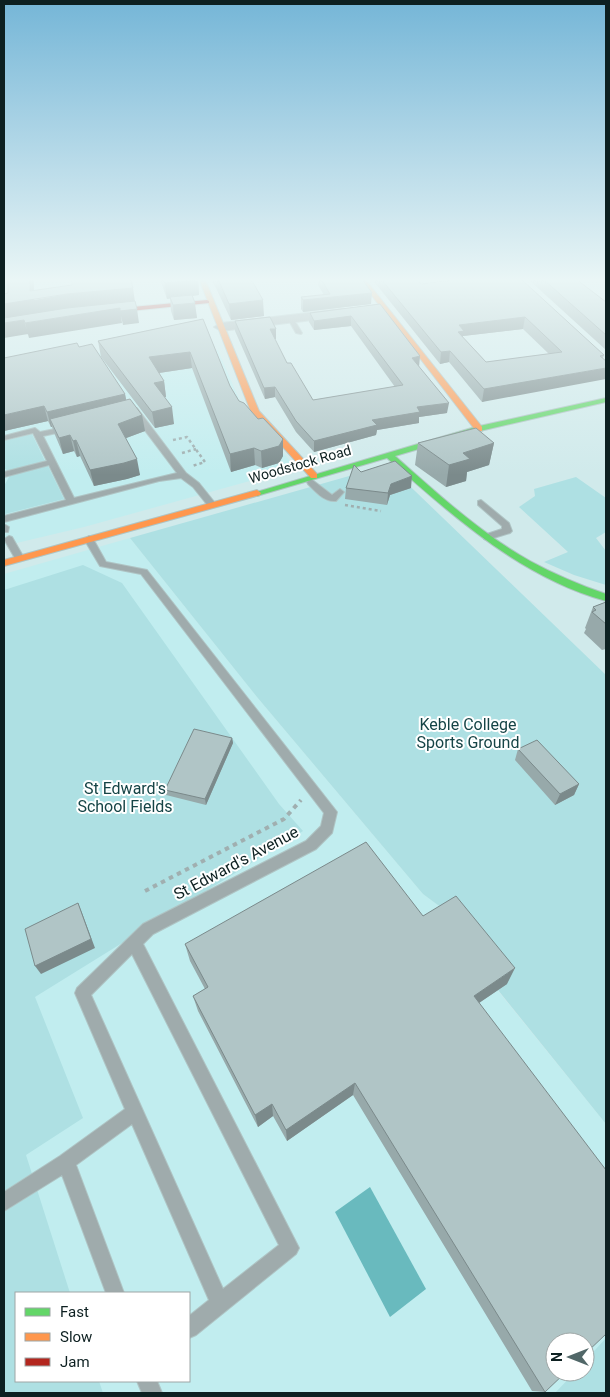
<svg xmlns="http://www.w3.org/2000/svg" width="610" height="1397" font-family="Roboto,sans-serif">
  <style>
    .built { fill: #c1edef; fill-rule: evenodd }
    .green { fill: #aee0e3 }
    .water { fill: #69babe }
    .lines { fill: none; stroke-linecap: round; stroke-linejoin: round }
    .lane-casing { stroke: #afc4c4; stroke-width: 2 }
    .street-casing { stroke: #afc4c4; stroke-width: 2 }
    .fast-casing { stroke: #afc4c4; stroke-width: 2 }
    .slow-casing { stroke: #afc4c4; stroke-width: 2 }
    .jam-casing { stroke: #afc4c4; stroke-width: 2 }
    .path-far1 { stroke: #a0afb0; stroke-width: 2.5; stroke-dasharray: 3 3; stroke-linecap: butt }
    .path { stroke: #a0afb0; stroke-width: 4; stroke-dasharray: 4.5 4.5; stroke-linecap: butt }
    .lane { fill: #9fabac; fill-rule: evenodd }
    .street { fill: #9fabac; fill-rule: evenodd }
    .fast { fill: #63d668; fill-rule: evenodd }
    .slow { fill: #ff974d; fill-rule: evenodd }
    .jam { fill: #b3261e; fill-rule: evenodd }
    .wall { fill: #97a9aa; fill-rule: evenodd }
    .shaded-wall { fill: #7b8a8b }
    .building { fill: #b0c5c6; stroke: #7b8a8b; fill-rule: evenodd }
    .labels { text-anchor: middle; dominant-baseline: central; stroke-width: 4; stroke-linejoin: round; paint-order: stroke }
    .far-street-label { font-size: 14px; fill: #0d2021; stroke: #fff }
    .park-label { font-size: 16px; fill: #154446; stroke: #fff }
    .street-label { font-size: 16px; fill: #0d2021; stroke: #fff }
  </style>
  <rect width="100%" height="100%" fill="#d0eaeb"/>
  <path class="built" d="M 4,279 L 109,279 L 4,289 Z
    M 135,349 L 177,354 L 218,350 L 245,413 L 297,468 L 84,527 L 4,546 L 4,362 Z
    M 130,538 L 257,697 L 423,894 L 450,914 L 507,984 L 498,991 L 606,1124 L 606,1393 L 4,1393 L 4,574 ZM 16,1293 L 189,1293 L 189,1381 L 16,1381 ZM 555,1342 L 585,1342 L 585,1372 L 555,1372 Z"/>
  <path class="green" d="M 32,434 L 45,461 L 8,471 L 4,468 L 4,441 Z
    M 388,465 L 606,675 L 606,1124 L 498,990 L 506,984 L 450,914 L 423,894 L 257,697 L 130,538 Z
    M 48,466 L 64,499 L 5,514 L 4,486 L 10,475 Z
    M 576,477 L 606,498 L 606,532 L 596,538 L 606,551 L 606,585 L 574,575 L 544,562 L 568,552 L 519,507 L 535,496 L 534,489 Z
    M 83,565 L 122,583 L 279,804 L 303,831 L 35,997 L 83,1118 L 26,1155 L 70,1293 L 16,1293 L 16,1381 L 99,1381 L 103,1393 L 4,1393 L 4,590 Z
    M 606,1338 L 606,1393 L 555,1393 L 575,1372 L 585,1372 L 585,1361 Z"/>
  <path class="water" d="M 370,1187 L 426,1289 L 390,1317 L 335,1212 Z"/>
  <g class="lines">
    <defs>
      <path id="lane" d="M 291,317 L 293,318 L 302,333 L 301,334 L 296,333 L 288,319 Z
        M 131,408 L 137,408 L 186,473 L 199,483 L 215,503 L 215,507 L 209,507 L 193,487 L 181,478 L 159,481 L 4,522 L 4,516 L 66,500 L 49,465 L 4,477 L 4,472 L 47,461 L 33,433 L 4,440 L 4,436 L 35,428 L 40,432 L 70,426 L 70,430 L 43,436 L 74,498 L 177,473 L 131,412 Z
        M 311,479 L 332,495 L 340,489 L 344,492 L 336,501 C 324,502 316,492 308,484 L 307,482 Z
        M 481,500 L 509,523 L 512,531 L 510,533 L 487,540 L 484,539 L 484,535 L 502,529 L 502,526 L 478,505 L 478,501 Z
        M 4,524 L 9,527 L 8,532 L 4,532 Z
        M 9,536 L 12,537 L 24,558 L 22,560 L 19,561 L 16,560 L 4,539 Z
        M 89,536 L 92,537 L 106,562 L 147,570 L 337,812 L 332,833 L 316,849 L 153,934 L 143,944 L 299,1248 L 296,1254 L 196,1335 L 189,1338 L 189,1316 L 209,1300 L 132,1124 L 76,1165 L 124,1293 L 106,1293 L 62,1175 L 4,1211 L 4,1192 L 60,1156 L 125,1109 L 75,993 L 77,988 L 143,924 L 306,841 L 321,826 L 324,813 L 141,574 L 100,566 L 84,539 ZM 132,954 L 279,1245 L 223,1289 L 91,995 Z
        M 137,1381 L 157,1381 L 162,1393 L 142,1393 Z"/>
      <path id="street" d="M 341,309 L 346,310 L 348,313 L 346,316 L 221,331 L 214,327 L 221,323 Z"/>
      <path id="fast" d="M 606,398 L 606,402 L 480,431 L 395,456 C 437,493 480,533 530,561 C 554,574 580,585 606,594 L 606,601 C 520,577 453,516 387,458 L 260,495 L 257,496 L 253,493 L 475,427 Z"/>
      <path id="slow" d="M 199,279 L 205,279 L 259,411 L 317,474 L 317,478 L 311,478 L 251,412 Z
        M 359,279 L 365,279 L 482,427 L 482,431 L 476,431 Z
        M 257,490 L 261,493 L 260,495 L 4,566 L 4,560 Z"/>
      <path id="jam" d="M 207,300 L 209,301 L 209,303 L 100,314 L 97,312 L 100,310 Z"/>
    </defs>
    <use href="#lane" class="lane-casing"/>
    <use href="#street" class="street-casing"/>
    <use href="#fast" class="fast-casing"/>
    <use href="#slow" class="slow-casing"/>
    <use href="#jam" class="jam-casing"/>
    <path class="path-far1" d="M 173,440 L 187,437 L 205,462 L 192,466
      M 182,453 L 196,449
      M 345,505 L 381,511"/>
    <path class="path" d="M 145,891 L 284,819 L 301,800"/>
    <use href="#lane" class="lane"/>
    <use href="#street" class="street"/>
    <use href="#fast" class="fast"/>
    <use href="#slow" class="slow"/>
    <use href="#jam" class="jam"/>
  </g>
  <path class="wall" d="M 160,279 L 198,279 L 199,295 L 192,296 L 197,318 L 174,320 L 171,311 L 170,298 L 167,299 Z
    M 211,279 L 251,279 L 264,316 L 231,320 L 216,288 Z
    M 318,279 L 362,279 L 371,304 L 303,312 L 301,309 L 301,297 L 324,295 L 318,285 Z
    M 372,279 L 417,279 L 421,284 L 461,279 L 604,355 L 603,358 L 482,402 L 449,362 L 440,364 ZM 523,329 L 549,354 L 486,362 L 463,337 L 463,336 Z
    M 528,279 L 576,279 L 606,302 L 606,350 Z
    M 380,304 L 419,366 L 447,413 L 419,417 L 419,423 L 377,430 L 376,435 L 314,452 L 296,432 L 275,397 L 265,399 L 235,331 L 235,321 L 276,329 L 276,339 L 274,339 L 287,363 L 313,400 L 395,387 L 351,326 L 314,330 L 309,322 L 310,313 Z
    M 203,319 L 230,386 L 239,401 L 258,419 L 283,439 L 283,456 L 279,463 L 262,468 L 255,465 L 231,472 L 192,368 L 159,373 L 164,381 L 166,397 L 164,397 L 174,424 L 155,428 L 101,357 L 98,341 Z
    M 79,347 L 125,394 L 126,400 L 142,415 L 145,431 L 126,438 L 140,475 L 127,479 L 94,486 L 80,456 L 77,457 L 74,451 L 63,454 L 55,435 L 52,427 L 51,427 L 48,421 L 4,431 Z
    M 418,443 L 494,443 L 489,465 L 467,472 L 466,481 L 446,487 L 415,465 Z
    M 361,472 L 411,488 L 390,495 L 387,505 L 345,499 L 346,488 Z
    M 606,602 L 606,649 L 602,650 L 584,633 L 586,629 L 585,628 L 593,607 Z
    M 232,738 L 233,743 L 206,805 L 166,795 L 165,790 Z
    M 518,749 L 579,784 L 574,795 L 555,805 L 515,760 Z
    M 423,916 L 507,984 L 479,1003 L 545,1392 L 532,1391 L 353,1095 L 287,1141 L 273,1116 L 258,1127 L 198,1011 L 193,996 L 205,989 L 190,961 L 185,944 Z"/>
  <path class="shaded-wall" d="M 30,279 L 34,279 L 34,300 L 67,294 L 133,288 L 135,302 L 4,319 L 4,304 L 30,291 Z
    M 198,280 L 199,295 L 167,299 L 165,283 Z
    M 372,293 L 371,304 L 303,312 L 303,300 Z
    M 263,300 L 264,316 L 231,320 L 229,304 Z
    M 195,303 L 197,318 L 174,320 L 173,305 Z
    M 120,308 L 122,323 L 29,338 L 25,323 Z
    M 137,309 L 139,323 L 123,325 L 120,311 Z
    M 351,316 L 351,326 L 314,330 L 314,321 Z
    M 525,317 L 523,329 L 463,336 L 462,343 L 458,337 L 459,325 Z
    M 24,320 L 28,334 L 4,338 L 4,323 Z
    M 270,329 L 276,329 L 276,339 L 270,339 Z
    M 450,351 L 449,362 L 440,364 L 441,352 Z
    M 190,352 L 192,368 L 152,374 L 149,357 Z
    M 420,356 L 419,367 L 412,358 Z
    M 606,368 L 606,379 L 482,402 L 484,389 Z
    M 164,381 L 166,397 L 156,399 L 154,383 Z
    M 275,387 L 275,397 L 265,399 L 264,388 Z
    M 125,394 L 128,409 L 50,419 L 52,427 L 51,427 L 47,412 Z
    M 449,403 L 447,413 L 419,417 L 419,423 L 377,430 L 376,435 L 314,452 L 314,441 L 372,420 L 417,407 Z
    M 44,406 L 48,421 L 4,431 L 4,415 Z
    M 172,407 L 174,424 L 155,428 L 152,412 Z
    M 142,415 L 145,431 L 121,440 L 118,424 Z
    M 70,435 L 74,451 L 63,454 L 59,438 Z
    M 283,439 L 283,456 L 279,463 L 262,468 L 261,451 Z
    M 76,440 L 80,456 L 77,457 L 73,441 Z
    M 494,443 L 489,465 L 467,472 L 466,481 L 446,487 L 449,465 L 463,453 Z
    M 254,448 L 255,465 L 231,472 L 230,454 Z
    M 137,459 L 140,475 L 127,479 L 94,486 L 90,470 Z
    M 412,476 L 411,488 L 390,495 L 387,505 L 388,493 L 391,484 Z
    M 232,738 L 233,743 L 206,805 L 205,799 Z
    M 579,784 L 574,795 L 555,805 L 560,794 Z
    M 78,903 L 82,913 L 95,948 L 41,974 L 35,966 Z
    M 515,968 L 507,984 L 467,1011 L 474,996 Z
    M 355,1083 L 353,1095 L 287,1141 L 286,1130 Z
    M 272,1104 L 273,1116 L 258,1127 L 255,1115 Z"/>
  <path class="building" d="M 8,279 L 30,279 L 30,291 L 72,285 L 72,279 L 126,279 L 131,281 L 133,288 L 67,294 L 4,304 L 4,294 L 8,293 Z
    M 164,279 L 198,279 L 198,280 L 165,283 Z
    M 218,279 L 251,279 L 263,300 L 229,304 Z
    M 321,279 L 362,279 L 372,293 L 303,300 L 301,297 L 330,294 Z
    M 381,279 L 417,279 L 421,284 L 461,279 L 521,279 L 604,355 L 600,356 L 606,361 L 606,368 L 484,389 L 450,351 L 441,352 ZM 525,317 L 562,352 L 486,362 L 458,332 L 464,331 L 459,325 Z
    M 543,279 L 576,279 L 606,302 L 606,335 Z
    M 192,295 L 195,303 L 173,305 L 170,297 Z
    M 135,301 L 137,309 L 120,311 L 120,308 L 25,323 L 24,320 L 4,323 L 4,318 L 67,308 Z
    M 380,304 L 420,356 L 412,358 L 449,403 L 417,407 L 420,412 L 372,420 L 377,425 L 314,441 L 296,421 L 275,387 L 264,388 L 235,321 L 270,317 L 276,329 L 270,329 L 287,363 L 291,363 L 313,400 L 403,385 L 351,316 L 314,321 L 310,313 Z
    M 203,319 L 230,386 L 239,401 L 244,403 L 258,419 L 263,418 L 283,439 L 279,446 L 261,451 L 254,448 L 230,454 L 190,352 L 149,357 L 164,381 L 154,383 L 172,407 L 152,412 L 98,341 Z
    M 77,343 L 79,347 L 92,344 L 125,394 L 47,412 L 44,406 L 4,415 L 4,358 Z
    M 130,399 L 142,415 L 118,424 L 137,459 L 124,463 L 90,470 L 76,440 L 73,441 L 70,435 L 59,438 L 50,419 Z
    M 476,428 L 494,443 L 463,453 L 470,459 L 449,465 L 418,443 Z
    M 395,461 L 412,476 L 391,484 L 388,493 L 346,488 L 354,465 L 361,472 Z
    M 606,602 L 606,624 L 592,612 L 596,610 L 593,607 Z
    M 194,729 L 232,738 L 205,799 L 165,790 Z
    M 537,740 L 579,784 L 560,794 L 518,749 Z
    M 366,842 L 423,916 L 456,896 L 515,968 L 474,996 L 606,1170 L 606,1334 L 585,1354 L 585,1342 L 555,1342 L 555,1372 L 566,1372 L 545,1392 L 355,1083 L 286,1130 L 272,1104 L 255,1115 L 193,996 L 208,987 L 185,944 Z
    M 78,903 L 91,939 L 35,966 L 25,929 Z"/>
  <linearGradient id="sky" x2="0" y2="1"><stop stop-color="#75b6d7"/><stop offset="0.59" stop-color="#eaf6f6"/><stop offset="1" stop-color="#eaf6f6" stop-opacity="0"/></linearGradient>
  <rect width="610" height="475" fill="url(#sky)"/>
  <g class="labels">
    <g class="far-street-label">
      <text transform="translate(300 464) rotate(-16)">Woodstock Road</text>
    </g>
    <g class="park-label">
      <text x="468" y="724">Keble College<tspan x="468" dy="18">Sports Ground</tspan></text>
      <text x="125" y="788">St Edward's<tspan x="125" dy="18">School Fields</tspan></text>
    </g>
    <g class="street-label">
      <text transform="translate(236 863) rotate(-28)">St Edward's Avenue</text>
    </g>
  </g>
  <rect width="610" height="1397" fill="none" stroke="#0d2021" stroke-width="10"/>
  <rect x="15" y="1292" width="175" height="90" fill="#ffffff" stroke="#9ea6a6"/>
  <rect x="25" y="1308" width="25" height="8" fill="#63d668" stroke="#9ea6a6"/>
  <text x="60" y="1317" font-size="15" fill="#0d2021">Fast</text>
  <rect x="25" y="1333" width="25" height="8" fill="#ff974d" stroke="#9ea6a6"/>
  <text x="60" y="1342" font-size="15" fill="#0d2021">Slow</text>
  <rect x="25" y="1358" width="25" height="8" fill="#b3261e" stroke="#9ea6a6"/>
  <text x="60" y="1367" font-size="15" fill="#0d2021">Jam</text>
  <g transform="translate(570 1357) rotate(270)"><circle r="24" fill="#ffffff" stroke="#9ea6a6"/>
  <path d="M0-4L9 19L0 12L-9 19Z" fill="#516768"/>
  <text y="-8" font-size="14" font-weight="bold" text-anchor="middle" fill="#0d2021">N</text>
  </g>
</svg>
